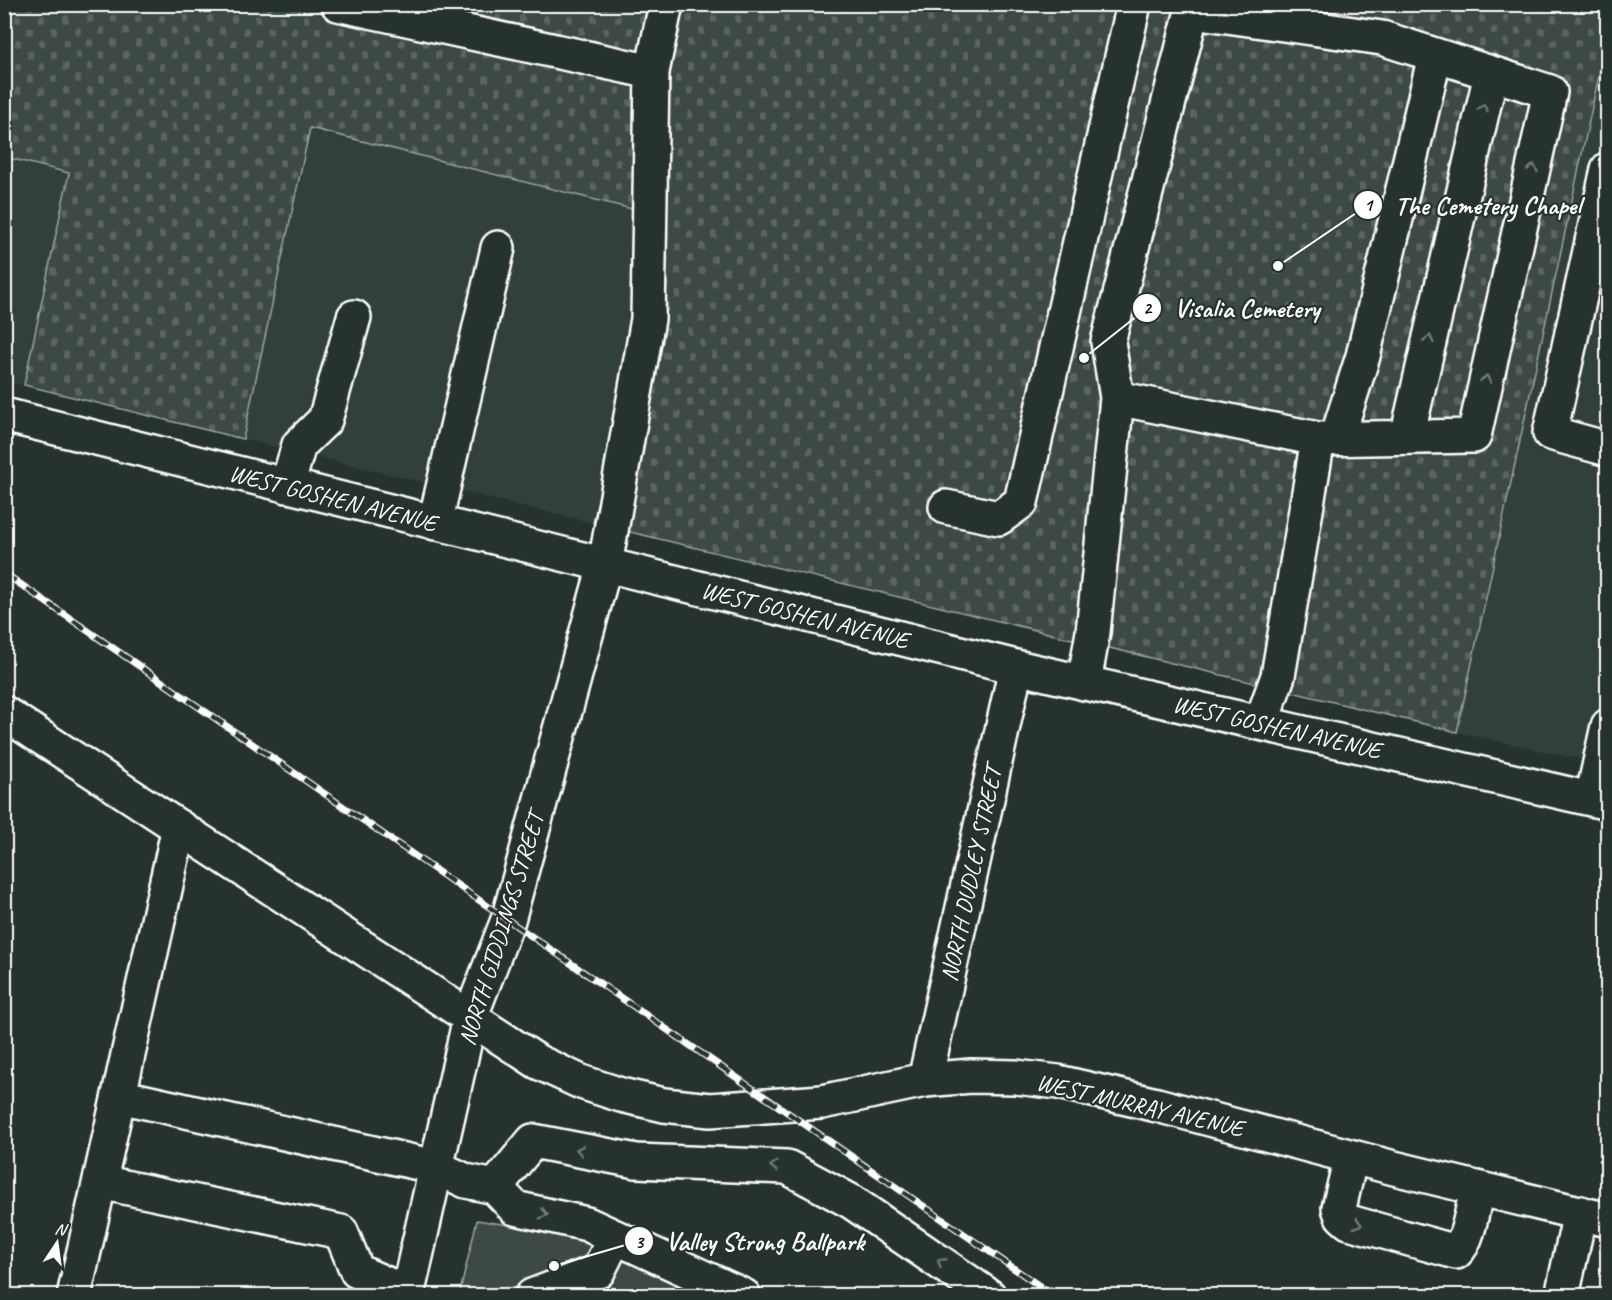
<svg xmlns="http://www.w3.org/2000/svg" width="1612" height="1300" font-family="Caveat,sans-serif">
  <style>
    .built { fill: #333f3a }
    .green { fill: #3e4944; stroke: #9ea4a2; stroke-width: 1.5 }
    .cemetery { fill: url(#cemetery-stones); stroke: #9ea4a2; stroke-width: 1.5 }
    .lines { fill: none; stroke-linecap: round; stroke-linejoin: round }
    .minor-casing { stroke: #fff; stroke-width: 38 }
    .major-casing { stroke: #fff; stroke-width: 38 }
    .minor { stroke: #26332d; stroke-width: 33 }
    .major { stroke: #26332d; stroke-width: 33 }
    .rail-casing { stroke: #fff; stroke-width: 7 }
    .rail { stroke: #26332d; stroke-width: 4.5; stroke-dasharray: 14; stroke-linecap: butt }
    .oneway { stroke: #727a76 }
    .labels { text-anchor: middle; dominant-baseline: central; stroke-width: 4.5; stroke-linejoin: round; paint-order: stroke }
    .street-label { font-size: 24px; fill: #fff; stroke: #26332d }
    .leader { fill: none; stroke: #fff; stroke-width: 2 }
    .callout-dot { fill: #fff; stroke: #26332d; stroke-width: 2 }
    .mark-label { font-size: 18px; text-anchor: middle; font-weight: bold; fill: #111 }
    .callout-label { font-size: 26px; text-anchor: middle; font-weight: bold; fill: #fff; stroke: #26332d; stroke-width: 4.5; stroke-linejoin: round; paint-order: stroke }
  </style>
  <defs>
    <pattern id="cemetery-stones" width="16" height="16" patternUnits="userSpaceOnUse" patternTransform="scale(1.5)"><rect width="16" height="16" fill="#3e4944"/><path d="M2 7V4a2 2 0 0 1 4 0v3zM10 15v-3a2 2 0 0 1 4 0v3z" fill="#5b6460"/></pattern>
  </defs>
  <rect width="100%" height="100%" fill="#26332d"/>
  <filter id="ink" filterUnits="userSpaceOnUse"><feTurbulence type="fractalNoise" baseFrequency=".0167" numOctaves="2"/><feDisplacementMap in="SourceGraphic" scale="12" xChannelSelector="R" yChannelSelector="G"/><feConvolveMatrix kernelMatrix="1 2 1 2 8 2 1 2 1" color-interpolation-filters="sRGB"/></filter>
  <g filter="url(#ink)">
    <path class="built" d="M 1607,38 L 1607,765 L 1457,732 Z
      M 310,128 L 636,210 L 635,330 L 593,523 L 243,439 Z
      M 4,157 L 70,173 L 24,385 L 5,382 Z"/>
    <path class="green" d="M 477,1220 L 583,1237 L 702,1295 L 459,1296 Z"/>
    <path class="cemetery" d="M 5,5 L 1607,5 L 1607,38 L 1457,732 L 593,523 L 635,330 L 636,210 L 310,128 L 243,439 L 24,385 L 69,173 L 5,157 Z"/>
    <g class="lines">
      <defs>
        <path id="minor" d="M 338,4 L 652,72
          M 1608,169 L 1550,433 L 1608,449
          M 1117,398 L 1108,342 L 1192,11 L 1382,38 L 1550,92 L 1474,436 L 1318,439
          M 4,415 L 1016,667 L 1608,803
          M 1407,437 L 1491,74
          M 1337,438 L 1363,356 L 1435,56
          M 287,486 L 299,445 L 325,420 L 354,317
          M 946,507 L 999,518 L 1021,502 L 1134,4
          M 435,523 L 498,248
          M 1084,683 L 1093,632 L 1117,398 L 1318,439 L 1278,676 L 1261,723
          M 1592,799 L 1608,726
          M 925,1080 L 1016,667
          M 119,1096 L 436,1167 L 466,1181 L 495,1187 L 515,1208 L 587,1224 L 744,1296
          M 1351,1157 L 1339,1208 L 1342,1216 L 1349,1222 L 1456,1252 C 1469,1241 1473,1205 1477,1188
          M 100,1182 L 341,1232 L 357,1271 L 407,1293
          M 495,1187 L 533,1141 L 636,1161 L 787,1167 L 852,1202 L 989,1296
          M 74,1296 L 179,827
          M 407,1296 L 470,1018 L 508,920 L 605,565 L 648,319 L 652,72 L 666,4
          M 532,1296 L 598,1271 L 615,1237
          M 1562,1296 L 1580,1213"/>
        <path id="major" d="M 4,713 L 538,1062 L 581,1082 L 621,1095 L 664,1105 L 710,1110 L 822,1102 L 925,1080 L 971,1076 L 1016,1077 L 1058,1082 L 1157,1105 L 1394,1168 L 1608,1220"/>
      </defs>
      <use href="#minor" class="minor-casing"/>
      <use href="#major" class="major-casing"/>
      <use href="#minor" class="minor"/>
      <use href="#major" class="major"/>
      <defs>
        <path id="rail" d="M 4,573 L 1054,1296"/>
      </defs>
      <use href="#rail" class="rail-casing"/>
      <use href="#rail" class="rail"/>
    </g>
    <defs><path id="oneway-chevron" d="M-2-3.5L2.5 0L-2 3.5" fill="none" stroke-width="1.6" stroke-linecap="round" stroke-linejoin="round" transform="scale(1.5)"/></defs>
    <g class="oneway">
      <use href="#oneway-chevron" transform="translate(1483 108) rotate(-77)"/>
      <use href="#oneway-chevron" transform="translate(1533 168) rotate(-78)"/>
      <use href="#oneway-chevron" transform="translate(1429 339) rotate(-77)"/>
      <use href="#oneway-chevron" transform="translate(1486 379) rotate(-78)"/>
      <use href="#oneway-chevron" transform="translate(580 1150) rotate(-169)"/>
      <use href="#oneway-chevron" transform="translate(774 1166) rotate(-178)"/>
      <use href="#oneway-chevron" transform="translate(544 1214) rotate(13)"/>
      <use href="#oneway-chevron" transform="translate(1358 1224) rotate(17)"/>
      <use href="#oneway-chevron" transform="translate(941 1262) rotate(-146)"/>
    </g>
  </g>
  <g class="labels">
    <g class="street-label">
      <text transform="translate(333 498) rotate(14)">WEST GOSHEN AVENUE</text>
      <text transform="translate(805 615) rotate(14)">WEST GOSHEN AVENUE</text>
      <text transform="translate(1277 727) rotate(13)">WEST GOSHEN AVENUE</text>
      <text transform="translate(971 874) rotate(-78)">NORTH DUDLEY STREET</text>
      <text transform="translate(501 929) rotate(-73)">NORTH GIDDINGS STREET</text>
      <text transform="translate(1140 1105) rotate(13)">WEST MURRAY AVENUE</text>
    </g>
  </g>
  <path class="leader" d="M1278 266L1368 205M1084 358L1147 308M554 1266L639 1241"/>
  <g class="callout-dot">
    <circle cx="1278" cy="266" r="6"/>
    <circle cx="1084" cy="358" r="6"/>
    <circle cx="554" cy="1266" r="6"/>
    <circle cx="1368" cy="205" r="15"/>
    <circle cx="1147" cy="308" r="15"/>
    <circle cx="639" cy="1241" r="15"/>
  </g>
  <g class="mark-label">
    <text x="1368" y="211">1</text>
    <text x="1147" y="314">2</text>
    <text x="639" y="1248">3</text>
  </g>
  <g class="callout-label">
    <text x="1488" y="214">The Cemetery Chapel</text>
    <text x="1247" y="317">Visalia Cemetery</text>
    <text x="765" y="1250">Valley Strong Ballpark</text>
  </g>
  <rect width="1612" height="1300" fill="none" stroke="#26332d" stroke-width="24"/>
  <rect x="12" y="12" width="1588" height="1276" fill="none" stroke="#fff" stroke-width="2" filter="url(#ink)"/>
  <g transform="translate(57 1243) rotate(13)" stroke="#26332d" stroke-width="4.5" paint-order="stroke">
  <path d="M0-4.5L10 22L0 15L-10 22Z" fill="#ffffff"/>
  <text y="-9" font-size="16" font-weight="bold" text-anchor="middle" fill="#ffffff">N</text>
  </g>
</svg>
